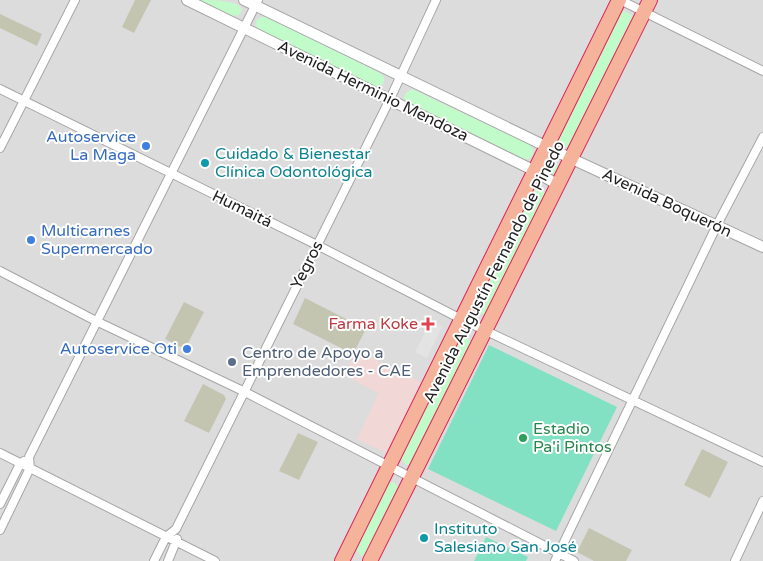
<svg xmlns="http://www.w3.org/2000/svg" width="763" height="561" font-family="'Varela Round',sans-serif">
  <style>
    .residential { fill: #dddcdc }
    .commercial { fill: #f1d7d5 }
    .construction { fill: #c4c5b1 }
    .park { fill: #c2fbca }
    .pitch { fill: #82e1c2 }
    .parking { fill: #e3e3e3 }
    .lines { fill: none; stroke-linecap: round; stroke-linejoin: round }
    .minor-casing { stroke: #a6a6a6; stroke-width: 10 }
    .tertiary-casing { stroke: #a6a6a6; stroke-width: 12 }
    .trunk-casing { stroke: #df2257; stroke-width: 16 }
    .minor { stroke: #fff; stroke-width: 8 }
    .tertiary { stroke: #fff; stroke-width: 10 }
    .trunk { stroke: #f4b39a; stroke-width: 14 }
    .shop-dot { fill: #3f7fe0; stroke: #fff; stroke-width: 2 }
    .culture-dot { fill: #0f9aa8; stroke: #fff; stroke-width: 2 }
    .health-dot { fill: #e0444e; stroke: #fff; stroke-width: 2 }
    .service-dot { fill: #5c6f8a; stroke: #fff; stroke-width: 2 }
    .leisure-dot { fill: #2e9e5b; stroke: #fff; stroke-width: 2 }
    .labels { text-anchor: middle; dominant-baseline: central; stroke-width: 4; stroke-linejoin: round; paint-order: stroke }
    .street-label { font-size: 16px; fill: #1f1f1f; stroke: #fff }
    .shop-label { font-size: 16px; fill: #366cbe; stroke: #fff; text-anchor: end }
    .culture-label { font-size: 16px; fill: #0d838f; stroke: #fff; text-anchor: start }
    .health-label { font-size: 16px; fill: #be3a42; stroke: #fff; text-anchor: end }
    .service-label { font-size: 16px; fill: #4e5e75; stroke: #fff; text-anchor: start }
    .leisure-label { font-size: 16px; fill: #27864d; stroke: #fff; text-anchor: start }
  </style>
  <rect width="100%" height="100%" fill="#f0ede5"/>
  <path class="residential" d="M 0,0 L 763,0 L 763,561 L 0,561 Z"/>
  <path class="commercial" d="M 356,350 L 422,383 L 387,453 L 357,439 L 379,393 L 344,375 Z"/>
  <path class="construction" d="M 135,0 L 151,0 L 134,33 L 122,27 Z
    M 0,14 L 42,34 L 37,46 L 0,28 Z
    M 305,298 L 366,329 L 353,354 L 293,324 Z
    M 184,302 L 204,312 L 185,349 L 165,339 Z
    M 203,384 L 224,395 L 226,399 L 209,433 L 184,421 Z
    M 298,433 L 318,442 L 299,480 L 279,471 Z
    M 702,449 L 728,462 L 710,498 L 684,485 Z
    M 589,528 L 632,550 L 626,561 L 594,561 L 577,552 Z"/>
  <path class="park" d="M 199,0 C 211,0 238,0 242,9 L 239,15 L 233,16 Z
    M 622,10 L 633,16 L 569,148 L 557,143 Z
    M 261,17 L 267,17 L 380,73 L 384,77 L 384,83 L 377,88 L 257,29 L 256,21 Z
    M 412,89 L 530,145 L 533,149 L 533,155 L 529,159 L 523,159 L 408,104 L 404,100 L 405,94 Z
    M544 167a7 7 0 1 1 14 0a7 7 0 1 1-14 0Z
    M 539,186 L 546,194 L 487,314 L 477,314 L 474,307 L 533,188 Z
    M 465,336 L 472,343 L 413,463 L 406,465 L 400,457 L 459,337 Z
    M 394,482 L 400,489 L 368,554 L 361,556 L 355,548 L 388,483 Z"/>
  <path class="pitch" d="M 489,345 L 617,407 L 556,531 L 428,469 Z
    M 486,537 L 528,557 L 526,561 L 474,561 Z"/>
  <path class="parking" d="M 431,321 L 442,327 L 427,358 L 415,352 Z"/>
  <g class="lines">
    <defs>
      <path id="minor" d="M 620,0 L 763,71
        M 0,89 L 317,245 L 461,319 L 763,462
        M 0,148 L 75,0
        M 0,271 L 96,321 L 243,391 L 574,561
        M 0,453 L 215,561
        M 0,504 L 20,464 L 24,461
        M 0,530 L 30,468 L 29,457 L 258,0
        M 154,561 L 166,537 L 176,529 L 390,99 L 436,0
        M 168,561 L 177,539
        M 555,561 L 717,225 L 763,137
        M 735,561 L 763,501"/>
      <path id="tertiary" d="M 187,0 L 535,171 L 558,185
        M 244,0 L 570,158 L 763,247"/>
      <path id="trunk" d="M 342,561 L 619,0
        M 370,561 L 650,0"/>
    </defs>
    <use href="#minor" class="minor-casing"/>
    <use href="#tertiary" class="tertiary-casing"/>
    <use href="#trunk" class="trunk-casing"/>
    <use href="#minor" class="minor"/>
    <use href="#tertiary" class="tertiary"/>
    <use href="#trunk" class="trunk"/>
  </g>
  <g class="shop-dot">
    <circle cx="146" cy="146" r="5"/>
    <circle cx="31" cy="240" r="5"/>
    <circle cx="187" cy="349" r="5"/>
  </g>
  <g class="culture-dot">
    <circle cx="205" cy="163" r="5"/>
    <circle cx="424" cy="538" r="5"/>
  </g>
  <path class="health-dot" d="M425.5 316.5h5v5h5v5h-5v5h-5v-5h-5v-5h5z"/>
  <circle class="service-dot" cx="232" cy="362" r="5"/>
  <circle class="leisure-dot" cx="523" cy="438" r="5"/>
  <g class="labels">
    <g class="street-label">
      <text transform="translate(373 91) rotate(26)">Avenida Herminio Mendoza</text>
      <text transform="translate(667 203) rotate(25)">Avenida Boquerón</text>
      <text transform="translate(242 209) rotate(26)">Humaitá</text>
      <text transform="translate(307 265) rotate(-63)">Yegros</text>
      <text transform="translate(494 272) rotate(-63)">Avenida Augustín Fernando de Pinedo</text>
    </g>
    <g class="shop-label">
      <text x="136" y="137">Autoservice<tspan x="136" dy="18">La Maga</tspan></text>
      <text x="41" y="231" text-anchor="start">Multicarnes<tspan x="41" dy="18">Supermercado</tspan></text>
      <text x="177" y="349">Autoservice Oti</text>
    </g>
    <g class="culture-label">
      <text x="215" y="154">Cuidado &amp; Bienestar<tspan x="215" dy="18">Clínica Odontológica</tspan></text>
      <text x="434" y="529">Instituto<tspan x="434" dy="18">Salesiano San José</tspan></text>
    </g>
    <g class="health-label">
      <text x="418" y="324">Farma Koke</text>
    </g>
    <g class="service-label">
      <text x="242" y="353">Centro de Apoyo a<tspan x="242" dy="18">Emprendedores - CAE</tspan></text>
    </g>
    <g class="leisure-label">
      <text x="533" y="429">Estadio<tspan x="533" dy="18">Pa'i Pintos</tspan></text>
    </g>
  </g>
</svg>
